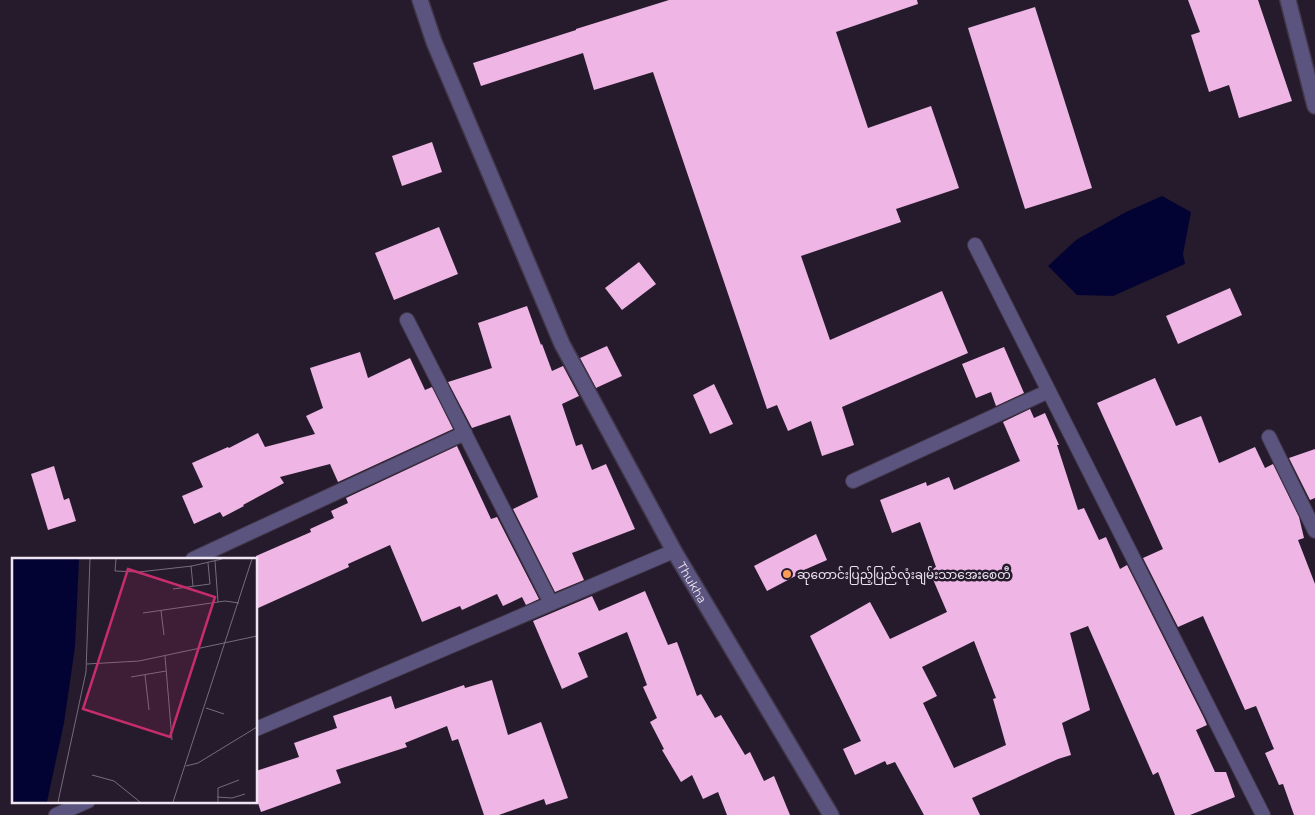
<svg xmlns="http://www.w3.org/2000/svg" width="1315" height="815" font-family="Montserrat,'Noto Sans Myanmar',sans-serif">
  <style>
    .water { fill: #030333 }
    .building { fill: #efb5e5; fill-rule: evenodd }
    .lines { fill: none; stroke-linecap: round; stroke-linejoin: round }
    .lane-casing { stroke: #423749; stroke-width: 16 }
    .street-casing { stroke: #423749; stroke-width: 18 }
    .lane { stroke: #5a547f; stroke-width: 14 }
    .street { stroke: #5a547f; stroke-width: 15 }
    .poi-dot { fill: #fd9d55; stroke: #261b2d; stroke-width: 2 }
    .labels { text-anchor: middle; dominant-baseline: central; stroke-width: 5; stroke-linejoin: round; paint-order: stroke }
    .poi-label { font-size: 12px; fill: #ede6f2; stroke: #261b2d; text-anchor: start }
    .street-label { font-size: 12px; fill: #ede6f2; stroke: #261b2d }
    .inset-road { fill: none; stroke: #766c7c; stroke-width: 1 }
    .view { fill: #c62d6a; fill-opacity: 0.15; stroke: #c62d6a; stroke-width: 2.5 }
    .inset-edge { fill: none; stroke: #ede6f2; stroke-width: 2.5 }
  </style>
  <rect width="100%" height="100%" fill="#261b2d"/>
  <path class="water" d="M 1162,196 L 1191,212 L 1183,254 L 1185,264 L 1113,296 L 1077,295 L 1048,266 L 1076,240 L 1126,212 Z"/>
  <path class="building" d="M 669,0 L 917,0 L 918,4 L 836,32 L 868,128 L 931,106 L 959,188 L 896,209 L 901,222 L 801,256 L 830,340 L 942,291 L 968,353 L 842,407 L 854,445 L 822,456 L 811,421 L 788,431 L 777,405 L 767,409 L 653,72 L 594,90 L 583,53 L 481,86 L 473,63 L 576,30 L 576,29 Z
    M 1188,0 L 1258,0 L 1292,101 L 1239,118 L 1229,85 L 1209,92 L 1191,35 L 1200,32 Z
    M 1035,7 L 1092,188 L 1025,209 L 968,28 Z
    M 432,142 L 442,172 L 402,186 L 392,156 Z
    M 439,227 L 458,274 L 394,300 L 375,253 Z
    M 639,262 L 656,284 L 622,310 L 605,288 Z
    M 1230,288 L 1242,315 L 1178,344 L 1166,316 Z
    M 527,306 L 541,345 L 542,344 L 552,371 L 563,366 L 579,396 L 562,404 L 576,446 L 582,444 L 592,470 L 606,464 L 635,529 L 572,553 L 584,580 L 555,592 L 513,509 L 538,497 L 510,415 L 472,428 L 448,382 L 492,368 L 478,323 Z
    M 607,346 L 622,376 L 596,388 L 580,358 Z
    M 1004,347 L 1024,393 L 996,406 L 991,392 L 976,398 L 962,364 Z
    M 360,352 L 368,378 L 410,358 L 425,390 L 432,387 L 453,429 L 338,482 L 330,464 L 280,477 L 284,483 L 243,505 L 244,506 L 223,517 L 220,512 L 194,524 L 182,496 L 203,487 L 192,463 L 228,447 L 229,448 L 258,433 L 265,447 L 315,434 L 306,416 L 323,408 L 310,368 Z
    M 1155,378 L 1176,426 L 1201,416 L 1219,463 L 1255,447 L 1265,468 L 1273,464 L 1299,517 L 1304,538 L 1298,540 L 1315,584 L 1315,815 L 1294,815 L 1283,784 L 1279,785 L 1265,753 L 1274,749 L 1256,706 L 1245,710 L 1203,616 L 1178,627 L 1143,558 L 1163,549 L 1097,403 Z
    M 714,384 L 733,424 L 710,434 L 693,395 Z
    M 1030,409 L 1034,418 L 1045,413 L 1059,445 L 1057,445 L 1078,510 L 1084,508 L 1099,540 L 1106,537 L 1120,569 L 1127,565 L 1204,718 L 1207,725 L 1196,730 L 1215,772 L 1226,772 L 1235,797 L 1190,815 L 1175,815 L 1158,772 L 1153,775 L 1088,626 L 1070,633 L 1090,710 L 1062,723 L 1071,755 L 1058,759 L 972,798 L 980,815 L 924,815 L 895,762 L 887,765 L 885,761 L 855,775 L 843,749 L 861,741 L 810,636 L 870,602 L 890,639 L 947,612 L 929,570 L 936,567 L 920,522 L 892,533 L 880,500 L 926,482 L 927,486 L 949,477 L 954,490 L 1020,461 L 1003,422 ZM 974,641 L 996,698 L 993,699 L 1006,745 L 954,768 L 923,703 L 937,696 L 922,667 Z
    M 457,446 L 491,519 L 497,517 L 539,599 L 526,605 L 522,597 L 503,606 L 497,594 L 462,610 L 460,606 L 422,622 L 390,545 L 348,564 L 349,567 L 256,609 L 256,556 L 311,532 L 310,529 L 334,518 L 331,511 L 348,503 L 346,498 Z
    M 1315,449 L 1315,498 L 1310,500 L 1289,458 Z
    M 54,466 L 64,500 L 69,498 L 76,521 L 48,530 L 31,474 Z
    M 816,534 L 827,560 L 804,570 L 805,571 L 767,591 L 754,566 Z
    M 645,591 L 668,645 L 677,642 L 697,696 L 701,694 L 715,718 L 721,715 L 745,755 L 750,752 L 764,781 L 774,776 L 790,815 L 727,815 L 718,792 L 703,799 L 692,775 L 681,782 L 662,750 L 664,749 L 650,722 L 657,718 L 643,687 L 647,685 L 627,632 L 578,653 L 588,677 L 562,689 L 533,621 L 592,596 L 599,611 Z
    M 492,680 L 508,735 L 541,722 L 568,798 L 546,805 L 544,799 L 499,815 L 484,815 L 458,739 L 452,741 L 447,726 L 405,743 L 407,747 L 336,770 L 341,783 L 261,812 L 256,797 L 256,771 L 299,757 L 294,743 L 337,728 L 333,716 L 391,696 L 395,709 L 464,685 L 465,688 Z"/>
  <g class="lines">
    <defs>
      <path id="lane" d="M 975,245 L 1263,815
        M 407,320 L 551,603
        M 1269,437 L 1315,531
        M 853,481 L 1049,391
        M 193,559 L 465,433
        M 256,729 L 674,551
        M 56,815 L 88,801"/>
      <g id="street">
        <path id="s1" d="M 420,0 L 434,42 L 562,344 L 674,551 L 831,815"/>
        <path d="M 1288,0 L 1315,106"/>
      </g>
    </defs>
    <use href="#lane" class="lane-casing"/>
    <use href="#street" class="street-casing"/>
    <use href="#lane" class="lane"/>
    <use href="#street" class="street"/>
  </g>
  <circle class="poi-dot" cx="787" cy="574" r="5"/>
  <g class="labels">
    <g class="poi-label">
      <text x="797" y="574">ဆုတောင်းပြည့်ပြည်လုံးချမ်းသာအေးစေတီ</text>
    </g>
    <g class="street-label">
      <text stroke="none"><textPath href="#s1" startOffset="644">Thukha</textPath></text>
    </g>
  </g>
  <g transform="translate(12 558)">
    <rect width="245" height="245" fill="#261b2d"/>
    <path d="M 0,1 L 67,1 L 63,89 L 52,165 L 35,244 L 0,244 Z" fill="#030333"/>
    <path class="inset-road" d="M 104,1 L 103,13 L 127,14 L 180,8 L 210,1M 203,3 L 206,44M 179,8 L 181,28M 161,31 L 198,26 L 196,5M 149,53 L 152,77M 131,55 L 213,43 L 227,45M 153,98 L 160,182M 75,106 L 127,103 L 245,78M 133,117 L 137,152M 119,119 L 154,113M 194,150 L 212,156M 174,208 L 186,205 L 245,169M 80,217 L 102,223 L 128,244M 205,239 L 220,240 L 233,236M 46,244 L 74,114 L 78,1M 161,244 L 240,1M 206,244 L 206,230 L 227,222"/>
    <path class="view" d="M 116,11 L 203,39 L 158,179 L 71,151 Z"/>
    <rect width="245" height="245" class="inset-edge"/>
  </g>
</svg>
